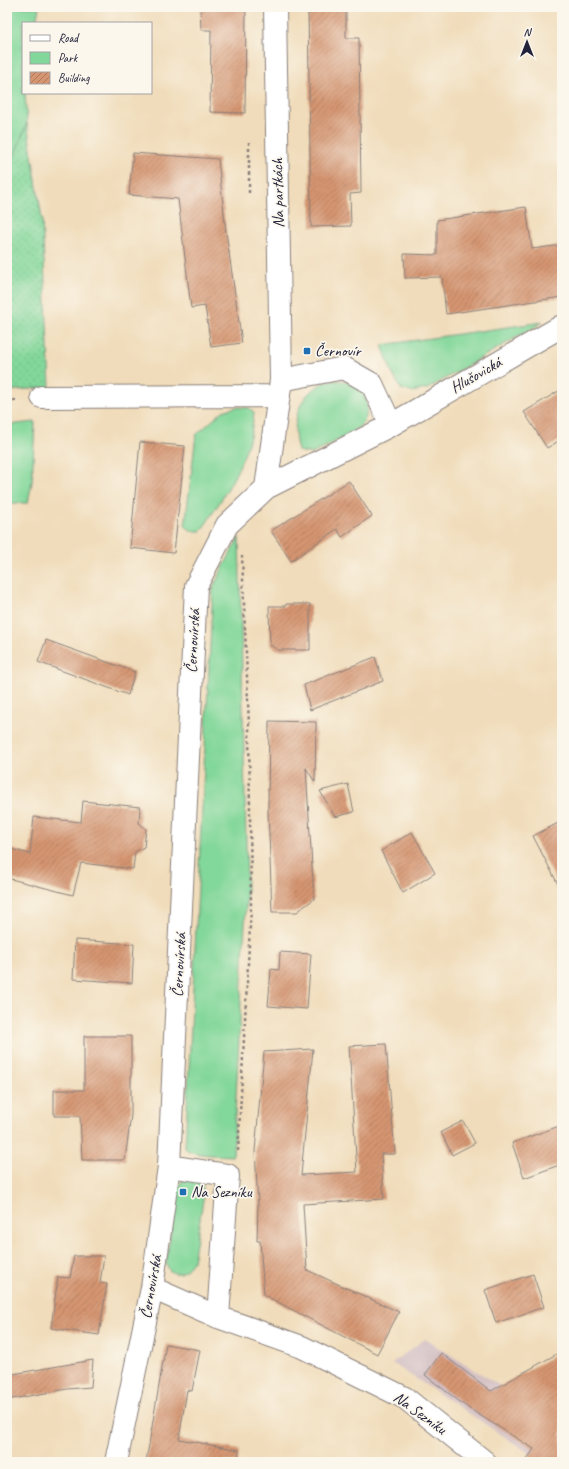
<svg xmlns="http://www.w3.org/2000/svg" width="569" height="1469" font-family="Caveat,sans-serif">
  <style>
    .industrial { fill: #d2bec2 }
    .green { fill: #82d79a; stroke: #527c6a }
    .garden { fill: url(#garden-dots); stroke: #527c6a }
    .building { fill: url(#building-hatch) }
    .lines { fill: none; stroke-linecap: round; stroke-linejoin: round }
    .minor-casing { stroke: #897f7a; stroke-width: 24 }
    .path { stroke: #897f7a; stroke-width: 2.5; stroke-dasharray: 3 3; stroke-linecap: butt }
    .minor { stroke: #fff; stroke-width: 22 }
    .poi-dot { fill: #1f6fb2; stroke: #fbf7ec; stroke-width: 1.5 }
    .labels { text-anchor: middle; dominant-baseline: central; stroke-width: 3.5; stroke-linejoin: round; paint-order: stroke }
    .street-label { font-size: 16px; fill: #22223b; stroke: #fbf7ec }
    .poi-label { font-size: 16px; fill: #22223b; stroke: #fbf7ec; text-anchor: start }
  </style>
  <defs>
    <pattern id="garden-dots" width="8" height="8" patternUnits="userSpaceOnUse"><rect width="8" height="8" fill="#82d79a"/><path d="M2 2h.1M6 6h.1" fill="none" stroke="#70b886" stroke-width="1.8" stroke-linecap="round"/></pattern>
    <pattern id="building-hatch" width="6" height="6" patternUnits="userSpaceOnUse"><rect width="6" height="6" fill="#d59571"/><path d="M-1 1l2-2M0 6l6-6M5 7l2-2" fill="none" stroke="#ac795e"/></pattern>
  </defs>
  <rect width="100%" height="100%" fill="#fbf7ec"/>
  <filter id="ink" filterUnits="userSpaceOnUse"><feTurbulence type="fractalNoise" baseFrequency=".025" numOctaves="2"/><feDisplacementMap in="SourceGraphic" scale="8" xChannelSelector="R" yChannelSelector="G"/><feConvolveMatrix kernelMatrix="1 2 1 2 8 2 1 2 1" color-interpolation-filters="sRGB"/></filter>
  <filter id="wash" filterUnits="userSpaceOnUse"><feTurbulence type="fractalNoise" baseFrequency=".012" numOctaves="4" result="noise"/><feDisplacementMap in="SourceGraphic" scale="16" xChannelSelector="R" yChannelSelector="G"/><feGaussianBlur stdDeviation="0.9" result="paint"/><feColorMatrix in="noise" values="0 0 0 0 0 0 0 0 0 0 0 0 0 0 0 0 0 1.4 0 .05"/><feComposite in="paint" operator="in"/></filter>
  <g filter="url(#wash)">
    <rect width="100%" height="100%" fill="#f0dcba"/>
    <path class="industrial" d="M 425,1339 L 500,1386 L 562,1352 L 562,1462 L 531,1454 L 392,1363 Z"/>
    <path class="green" d="M 7,7 L 39,7 L 36,23 L 23,23 L 23,93 L 25,93 L 27,123 L 7,175 Z
      M 543,322 L 427,389 L 411,392 L 401,389 L 392,373 L 382,345 Z
      M 329,381 C 336,381 343,380 350,383 C 368,390 374,415 358,428 C 344,438 326,446 312,454 L 298,451 C 290,423 298,391 329,381 Z
      M 236,407 L 249,408 L 254,412 C 251,456 225,495 201,531 L 192,531 L 185,526 L 196,435 L 223,411 Z
      M 35,422 L 32,482 L 28,503 L 7,503 L 7,425 Z
      M 239,537 L 247,886 L 233,1154 L 232,1156 C 221,1155 191,1156 185,1148 L 213,587 Z
      M 188,1179 L 198,1180 L 202,1184 L 204,1194 L 193,1262 C 187,1270 180,1277 170,1271 L 166,1264 L 177,1190 L 182,1181 Z"/>
    <path class="garden" d="M 27,123 L 42,219 L 50,387 L 7,391 L 7,175 Z"/>
    <g id="blocks">
      <path class="building" d="M 200,7 L 246,7 L 245,113 L 210,112 L 211,30 L 201,30 Z
        M 308,7 L 346,7 L 346,38 L 359,38 L 361,193 L 350,194 L 351,226 L 311,227 Z
        M 133,153 L 218,159 L 226,232 L 242,343 L 211,347 L 205,306 L 191,308 L 178,199 L 129,195 Z
        M 526,207 L 532,249 L 562,245 L 562,297 L 446,314 L 442,277 L 405,278 L 404,254 L 437,255 L 437,220 Z
        M 562,389 L 562,439 L 547,448 L 524,412 Z
        M 140,442 L 185,446 L 174,553 L 130,548 Z
        M 349,481 L 372,516 L 342,537 L 337,529 L 291,561 L 271,531 Z
        M 286,604 L 310,604 L 310,650 L 278,650 L 270,645 L 269,606 L 286,606 Z
        M 46,640 L 135,672 L 128,695 L 38,662 Z
        M 375,657 L 383,681 L 310,710 L 304,685 Z
        M 269,721 L 316,722 L 315,782 L 306,768 L 314,899 L 297,912 L 272,912 L 268,809 Z
        M 348,784 L 354,812 L 335,817 L 320,791 Z
        M 83,801 L 140,807 L 139,823 L 146,829 L 144,847 L 135,852 L 133,869 L 81,863 L 73,895 L 7,878 L 7,848 L 30,854 L 34,817 L 81,822 Z
        M 562,821 L 562,892 L 533,836 Z
        M 412,832 L 435,873 L 403,893 L 381,851 Z
        M 75,940 L 134,944 L 132,983 L 73,979 Z
        M 280,952 L 311,954 L 307,1009 L 268,1006 L 271,969 L 279,970 Z
        M 84,1036 L 131,1036 L 131,1115 L 125,1160 L 82,1160 L 80,1116 L 54,1116 L 54,1090 L 84,1090 Z
        M 386,1044 L 395,1154 L 381,1154 L 384,1199 L 303,1204 L 307,1270 L 399,1312 L 377,1354 L 264,1295 L 260,1241 L 257,1241 L 258,1203 L 255,1151 L 264,1052 L 313,1049 L 301,1175 L 357,1172 L 349,1046 Z
        M 463,1121 L 475,1143 L 452,1155 L 441,1132 Z
        M 562,1125 L 562,1164 L 524,1178 L 512,1143 Z
        M 74,1256 L 104,1256 L 100,1283 L 107,1284 L 99,1335 L 51,1328 L 58,1277 L 70,1278 Z
        M 533,1274 L 544,1307 L 496,1323 L 485,1290 Z
        M 166,1344 L 200,1350 L 192,1391 L 187,1390 L 179,1439 L 239,1450 L 238,1462 L 146,1462 Z
        M 562,1351 L 562,1462 L 525,1462 L 534,1449 L 468,1408 L 425,1375 L 441,1353 L 491,1391 Z
        M 93,1360 L 91,1387 L 67,1389 L 7,1400 L 7,1375 Z"/>
    </g>
  </g>
  <g filter="url(#ink)">
    <use href="#blocks" fill-opacity="0" stroke="#897f7a" stroke-width="1"/>
    <g class="lines">
      <defs>
        <path id="minor" d="M 281,380 L 344,368 L 372,384 L 391,425
          M 42,397 L 279,396
          M 266,488 L 281,380 L 275,7
          M 169,1166 L 228,1175 L 218,1317
          M 152,1288 L 218,1317 L 302,1347 L 405,1398 L 485,1462
          M 116,1462 L 152,1288 L 169,1166 L 196,586 L 227,525 L 266,488 L 391,425 L 562,326"/>
      </defs>
      <use href="#minor" class="minor-casing"/>
      <path class="path" d="M 7,32 L 11,7
        M 249,142 L 249,193
        M 7,401 L 16,400
        M 238,1151 L 251,907 L 249,726 L 242,556"/>
      <use href="#minor" class="minor"/>
    </g>
  </g>
  <g class="poi-dot">
    <rect x="303" y="347" width="8" height="8" rx="2"/>
    <rect x="179" y="1188" width="8" height="8" rx="2"/>
  </g>
  <g class="labels">
    <g class="street-label">
      <text transform="translate(278 193) rotate(-91)">Na partkách</text>
      <text transform="translate(476 375) rotate(-30)">Hlušovická</text>
      <text transform="translate(193 641) rotate(-87)">Černovírská</text>
      <text transform="translate(179 965) rotate(-87)">Černovírská</text>
      <text transform="translate(151 1287) rotate(-80)">Černovírská</text>
      <text transform="translate(420 1413) rotate(36)">Na Sezníku</text>
    </g>
    <g class="poi-label">
      <text x="315" y="351">Černovír</text>
      <text x="191" y="1192">Na Sezníku</text>
    </g>
  </g>
  <rect width="569" height="1469" fill="none" stroke="#fbf7ec" stroke-width="24"/>
  <rect x="22" y="22" width="130" height="72" fill="#fbf7ec" stroke="#a4a2a5"/>
  <rect x="30" y="35" width="20" height="6" fill="#ffffff" stroke="#a4a2a5"/>
  <text x="58" y="42" font-size="12" fill="#22223b">Road</text>
  <rect x="30" y="52" width="20" height="12" fill="#82d79a" stroke="#a4a2a5"/>
  <text x="58" y="62" font-size="12" fill="#22223b">Park</text>
  <rect x="30" y="72" width="20" height="12" fill="url(#building-hatch)" stroke="#a4a2a5"/>
  <text x="58" y="82" font-size="12" fill="#22223b">Building</text>
  <g transform="translate(527 42)" stroke="#fbf7ec" stroke-width="3" paint-order="stroke">
  <path d="M0-3L7 15L0 10L-7 15Z" fill="#22223b"/>
  <text y="-6" font-size="11" font-weight="bold" text-anchor="middle" fill="#22223b">N</text>
  </g>
</svg>
